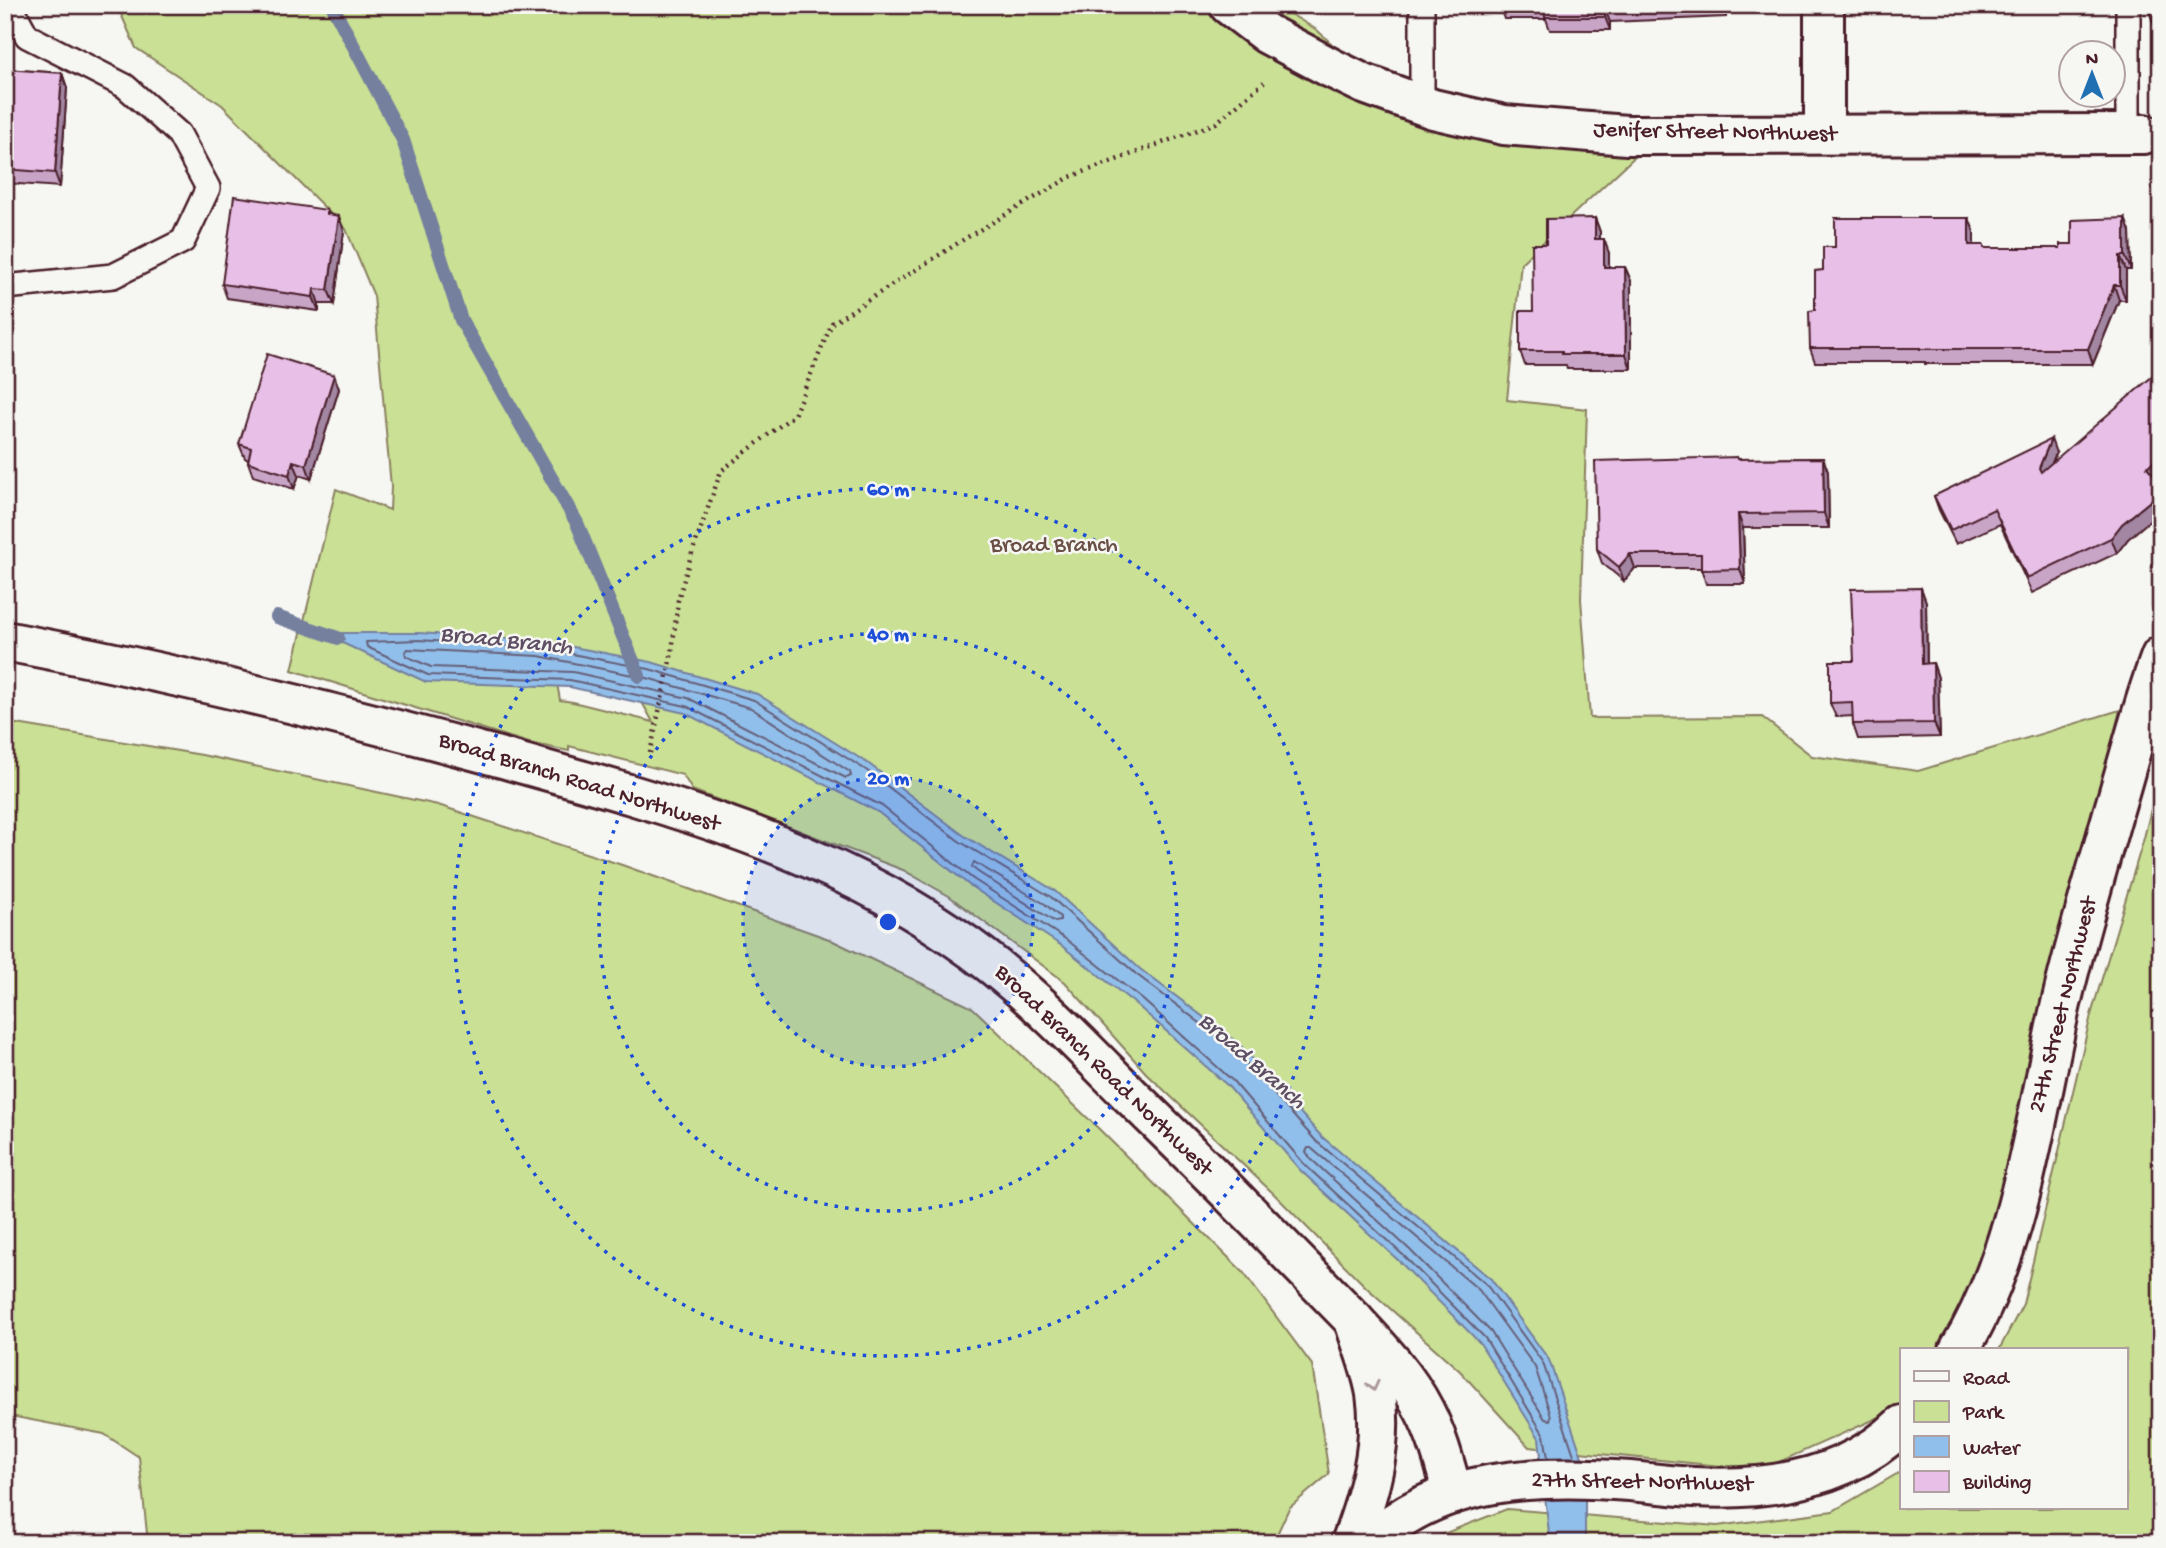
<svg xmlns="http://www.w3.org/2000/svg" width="2166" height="1548" font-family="'Gochi Hand',sans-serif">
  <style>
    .green { fill: #c9e095; stroke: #8a8060; stroke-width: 2; fill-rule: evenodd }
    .water { fill: #91bfeb; stroke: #757f9e; stroke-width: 2 }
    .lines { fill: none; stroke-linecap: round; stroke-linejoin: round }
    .shore { stroke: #665f78; stroke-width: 2 }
    .stream { stroke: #757f9e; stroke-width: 14 }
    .service-casing { stroke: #4a1f2b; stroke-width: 28 }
    .minor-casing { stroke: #4a1f2b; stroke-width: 44 }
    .tertiary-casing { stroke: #4a1f2b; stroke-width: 44 }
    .secondary-casing { stroke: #4a1f2b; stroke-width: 44 }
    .path { stroke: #4a1f2b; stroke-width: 4.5; stroke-dasharray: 2 5; stroke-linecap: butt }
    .service { stroke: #f6f6f2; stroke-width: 23 }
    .minor { stroke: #f6f6f2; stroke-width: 38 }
    .tertiary { stroke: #f6f6f2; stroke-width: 38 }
    .secondary { stroke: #f6f6f2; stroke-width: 38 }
    .wall { fill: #c8a5c7; stroke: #4a1f2b; stroke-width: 2 }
    .shaded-wall { fill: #a286a2; stroke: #4a1f2b; stroke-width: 2 }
    .building { fill: #e8c0e7; stroke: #4a1f2b; stroke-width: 2 }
    .oneway { stroke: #a99598 }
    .ring { fill: none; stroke: #1d4ed8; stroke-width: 3.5; stroke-dasharray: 3.5 7 }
    .labels { text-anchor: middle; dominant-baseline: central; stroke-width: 5; stroke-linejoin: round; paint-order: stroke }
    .street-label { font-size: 23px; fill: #4a1f2b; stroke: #f6f6f2 }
    .park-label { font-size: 23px; fill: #6a4f46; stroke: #f6f6f2 }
    .water-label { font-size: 24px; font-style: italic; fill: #5f4f65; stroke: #f6f6f2 }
    .centre { fill: #1d4ed8; stroke: #f6f6f2; stroke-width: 3.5 }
    .ring-label { font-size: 21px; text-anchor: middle; font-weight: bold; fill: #1d4ed8; stroke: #f6f6f2; stroke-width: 5; stroke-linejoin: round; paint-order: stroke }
  </style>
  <rect width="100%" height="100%" fill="#f6f6f2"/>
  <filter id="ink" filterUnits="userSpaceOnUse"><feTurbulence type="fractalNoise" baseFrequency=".0143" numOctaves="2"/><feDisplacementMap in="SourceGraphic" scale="14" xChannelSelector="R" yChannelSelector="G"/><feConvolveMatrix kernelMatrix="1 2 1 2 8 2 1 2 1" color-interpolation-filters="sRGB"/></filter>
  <g filter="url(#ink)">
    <path class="green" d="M 117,5 L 1275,5 L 1317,30 L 1364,74 L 1430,99 L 1673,121 L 1521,263 L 1507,400 L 1587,409 L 1581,599 L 1590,718 L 1762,717 L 1812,756 L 1918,771 L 2120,710 L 2062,946 L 2018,1167 L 1965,1309 L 1939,1350 L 1902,1350 L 1902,1407 L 1761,1470 L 1529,1447 L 1460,1371 L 1366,1287 L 1274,1194 L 1146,1073 L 1065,982 L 949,896 L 903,870 L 692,790 L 683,775 L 569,746 L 569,751 L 529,743 L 292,670 L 336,489 L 390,510 L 391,487 L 374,296 L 346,229 L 222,105 L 136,48 ZM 619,661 L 653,722 L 573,702 L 560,700 L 554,667 Z
      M 5,722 L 202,755 L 438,805 L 622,865 L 829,939 L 973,1008 L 1099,1129 L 1243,1272 L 1312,1365 L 1329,1474 L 1289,1508 L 1273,1543 L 148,1543 L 139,1457 L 104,1434 L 5,1415 Z
      M 2161,768 L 2161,1543 L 1426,1543 L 1430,1539 L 1507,1509 L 1717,1526 L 1833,1511 L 1902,1471 L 1902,1508 L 2126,1508 L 2126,1350 L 1999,1350 L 2023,1304 L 2091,1015 L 2144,838 Z"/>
    <path class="water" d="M 321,633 L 419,633 L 542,641 L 651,662 L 757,694 L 869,764 L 963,835 L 1055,891 L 1140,969 L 1239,1044 L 1321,1136 L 1491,1279 L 1549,1360 L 1585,1466 L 1585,1543 L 1550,1543 L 1539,1438 L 1480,1343 L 1399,1261 L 1300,1170 L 1228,1086 L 1138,1006 L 1062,946 L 969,885 L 878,812 L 685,713 L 570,687 L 426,682 Z"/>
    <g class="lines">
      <path class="shore" d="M 408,649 L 539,656 L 647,678 L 751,708 L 850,772 L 851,776 L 846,778 L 688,698 L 573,672 L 431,667 L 406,656 L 405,652 Z
        M 974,862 L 1045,904 L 1060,917 L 1060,921 L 1055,922 L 978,872 L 972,867 Z
        M 1308,1148 L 1311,1148 L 1479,1290 L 1535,1367 L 1551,1416 L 1550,1420 L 1545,1419 L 1491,1332 L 1410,1250 L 1311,1159 L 1306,1152 Z
        M 1548,1458 L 1544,1435 L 1485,1338 L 1404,1256 L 1305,1165 L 1233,1081 L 1143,1000 L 1067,940 L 973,879 L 882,806 L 686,706 L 570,680 L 428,675 L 367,647 L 366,642 L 419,640 L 541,648 L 649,669 L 754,700 L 866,770 L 959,841 L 1051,897 L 1136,974 L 1234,1049 L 1316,1141 L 1486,1284 L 1543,1363 L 1575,1458"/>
      <path class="stream" d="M 332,5 L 403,140 L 461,320 L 577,523 L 639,676
        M 277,617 L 338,638"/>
      <defs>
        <path id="service" d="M 1422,5 L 1422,105
          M 2128,5 L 2128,134
          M 5,287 L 113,276 L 183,241 L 208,188 L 179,134 L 125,86 L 27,36 L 10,5"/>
        <path id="minor" d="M 1229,5 L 1267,34 L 1331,68 L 1364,84 L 1433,109 L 1504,125 L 1627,135 L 2144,134
          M 1824,5 L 1824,134"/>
        <path id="tertiary" d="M 5,641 C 170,672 333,712 495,756 C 652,800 817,843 953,936 C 1020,981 1074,1038 1130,1095 C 1168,1132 1206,1169 1243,1207 C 1278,1242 1313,1278 1348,1314 C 1376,1344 1405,1373 1424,1410 C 1438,1437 1445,1465 1453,1494"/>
        <path id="secondary" d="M 1959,1350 C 2017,1257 2035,1124 2058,1017 C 2073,949 2094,881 2113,813 C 2129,760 2141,709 2161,656
          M 1351,1543 C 1369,1494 1384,1446 1376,1394 C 1372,1369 1361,1344 1354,1320
          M 1370,1543 C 1438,1476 1541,1474 1630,1481 C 1652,1483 1673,1486 1694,1487 C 1768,1491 1847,1479 1902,1425"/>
      </defs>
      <use href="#service" class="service-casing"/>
      <use href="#minor" class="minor-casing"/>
      <use href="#tertiary" class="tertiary-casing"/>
      <use href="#secondary" class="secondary-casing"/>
      <path class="path" d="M 650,753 L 672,652 L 678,600 L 690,559 L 721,471 L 794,415 L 832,323 L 966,238 L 1070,177 L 1216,123 L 1264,82"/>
      <use href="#service" class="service"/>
      <use href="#minor" class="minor"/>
      <use href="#tertiary" class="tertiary"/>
      <use href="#secondary" class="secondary"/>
    </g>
    <path class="wall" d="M 1499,5 L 1726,5 L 1726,17 L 1610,22 L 1610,30 L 1550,30 L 1546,19 L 1504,19 Z
      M 2161,5 L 2161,25 L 2154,25 L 2149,11 Z
      M 5,69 L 62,73 L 67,88 L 60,187 L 5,183 Z
      M 327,210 L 329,214 L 344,231 L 334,304 L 319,304 L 319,311 L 227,298 L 222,284 Z
      M 1595,218 L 1600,232 L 1600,239 L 1609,253 L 1609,267 L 1625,267 L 1631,281 L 1631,369 L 1567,369 L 1566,365 L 1525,365 L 1520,351 L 1533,311 L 1546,244 Z
      M 1969,218 L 1974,232 L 1974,245 L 1985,248 L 2060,248 L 2072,244 L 2125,218 L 2130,232 L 2131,270 L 2126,270 L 2126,300 L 2119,300 L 2093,364 L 1925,364 L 1925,362 L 1815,362 L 1810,348 L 1815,310 L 1835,247 Z
      M 334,375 L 339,389 L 311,479 L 299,475 L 294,489 L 253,476 L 248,462 L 248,460 L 245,458 L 239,444 Z
      M 2056,453 L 2053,461 L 2156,478 L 2128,539 L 2117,553 L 2032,593 L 2000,524 L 1956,544 L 1939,510 L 1934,496 Z
      M 1737,457 L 1738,459 L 1823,458 L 1828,472 L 1829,528 L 1743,528 L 1745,584 L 1706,584 L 1701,568 L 1635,568 L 1624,581 L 1602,563 L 1597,549 Z
      M 1921,588 L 1926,602 L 1927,664 L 1933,663 L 1938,678 L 1940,737 L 1858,739 L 1853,724 L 1853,716 L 1836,717 L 1830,703 L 1854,661 Z"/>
    <path class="shaded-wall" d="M 1722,5 L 1726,5 L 1726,17 Z
      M 1605,9 L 1610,22 L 1610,30 L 1605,17 Z
      M 62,73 L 67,88 L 60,187 L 55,173 Z
      M 339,216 L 344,231 L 334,304 L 328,290 Z
      M 1595,218 L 1600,232 L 1600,253 L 1595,239 Z
      M 1969,218 L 1974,232 L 1974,259 L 1969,245 Z
      M 2125,218 L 2130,232 L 2131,270 L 2125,256 Z
      M 1604,239 L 1609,253 L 1609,281 L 1604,267 Z
      M 2120,256 L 2126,270 L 2126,300 L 2120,285 Z
      M 1625,267 L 1631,281 L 1631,369 L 1626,354 Z
      M 2114,285 L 2119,300 L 2093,364 L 2088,349 Z
      M 314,289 L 319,304 L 319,311 L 313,297 Z
      M 334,375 L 339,389 L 311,479 L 306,465 Z
      M 2051,439 L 2056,453 L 2044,482 L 2039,468 Z
      M 2161,454 L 2161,473 L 2152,481 L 2147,467 Z
      M 1823,458 L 1828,472 L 1829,528 L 1824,513 Z
      M 293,461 L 299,475 L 294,489 L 289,475 Z
      M 2161,492 L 2161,511 L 2128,539 L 2117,553 L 2111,538 L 2122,524 Z
      M 1738,514 L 1743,528 L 1745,584 L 1740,569 Z
      M 1630,554 L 1635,568 L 1624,581 L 1619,567 Z
      M 1921,588 L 1926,602 L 1927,678 L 1922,664 Z
      M 1933,663 L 1938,678 L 1940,737 L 1934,723 Z"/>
    <path class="building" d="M 1499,5 L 1701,5 L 1605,9 L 1605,17 L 1545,17 L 1545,6 Z
      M 2149,5 L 2161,5 L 2161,11 L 2149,11 Z
      M 5,69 L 62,73 L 55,173 L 5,169 Z
      M 234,196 L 327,210 L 327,214 L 339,216 L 328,290 L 314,289 L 313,297 L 222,284 Z
      M 1595,218 L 1595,239 L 1604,239 L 1604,267 L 1625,267 L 1626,354 L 1562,354 L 1562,351 L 1520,351 L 1520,311 L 1533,311 L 1532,244 L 1546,244 L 1546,219 Z
      M 1835,218 L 1969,218 L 1969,245 L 1984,245 L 1984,248 L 2060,248 L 2060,244 L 2072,244 L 2072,220 L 2125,218 L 2125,256 L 2120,256 L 2120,285 L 2114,285 L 2088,349 L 1920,349 L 1920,348 L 1810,348 L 1809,311 L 1815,310 L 1815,271 L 1823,270 L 1823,247 L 1835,247 Z
      M 267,354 L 334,375 L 306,465 L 293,461 L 289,475 L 248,462 L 251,448 L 239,444 Z
      M 2161,369 L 2161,454 L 2147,467 L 2161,483 L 2161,492 L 2122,524 L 2111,538 L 2027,578 L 1994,509 L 1951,530 L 1934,496 L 2051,439 L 2039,468 L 2041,472 Z
      M 1737,457 L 1737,459 L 1823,458 L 1824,513 L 1738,514 L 1740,569 L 1701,570 L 1701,554 L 1630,554 L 1619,567 L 1597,549 L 1595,461 Z
      M 1921,588 L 1922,664 L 1933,663 L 1934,723 L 1853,724 L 1852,702 L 1830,703 L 1830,661 L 1854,661 L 1851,589 Z"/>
    <defs><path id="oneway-chevron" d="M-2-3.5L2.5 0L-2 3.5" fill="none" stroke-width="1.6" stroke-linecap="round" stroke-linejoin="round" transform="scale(1.75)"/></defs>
    <use class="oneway" href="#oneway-chevron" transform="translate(1373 1386) rotate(76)"/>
  </g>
  <circle cx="888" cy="922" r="145" fill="#1d4ed8" fill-opacity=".12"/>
  <g class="ring">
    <circle cx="888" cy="922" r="145"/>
    <circle cx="888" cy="922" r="289"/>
    <circle cx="888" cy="922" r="434"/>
  </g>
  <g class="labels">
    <g class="street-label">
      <text transform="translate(1715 133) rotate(1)">Jenifer Street Northwest</text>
      <text transform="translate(579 783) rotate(17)">Broad Branch Road Northwest</text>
      <text transform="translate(2064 1005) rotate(-76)">27th Street Northwest</text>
      <text transform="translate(1103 1071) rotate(44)">Broad Branch Road Northwest</text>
      <text transform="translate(1642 1483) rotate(1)">27th Street Northwest</text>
    </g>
    <g class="park-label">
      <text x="1054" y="546">Broad Branch</text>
    </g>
    <g class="water-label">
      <text transform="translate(506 642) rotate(6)">Broad Branch</text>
      <text transform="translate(1251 1062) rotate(41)">Broad Branch</text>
    </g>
  </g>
  <circle cx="888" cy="922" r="10" class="centre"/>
  <g class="ring-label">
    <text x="888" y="495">60 m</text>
    <text x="888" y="640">40 m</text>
    <text x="888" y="784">20 m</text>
  </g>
  <rect width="2166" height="1548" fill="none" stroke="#f6f6f2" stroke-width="28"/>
  <rect x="14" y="14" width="2138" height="1520" fill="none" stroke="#4a1f2b" stroke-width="2.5" filter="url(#ink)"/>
  <rect x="1900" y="1348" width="228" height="161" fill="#f6f6f2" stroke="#b1a0a2" stroke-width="2"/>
  <rect x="1914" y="1371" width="35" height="10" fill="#f6f6f2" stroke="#b1a0a2" stroke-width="2"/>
  <text x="1963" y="1384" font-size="21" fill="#4a1f2b">Road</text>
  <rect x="1914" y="1401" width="35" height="21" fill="#c9e095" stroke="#b1a0a2" stroke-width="2"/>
  <text x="1963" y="1418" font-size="21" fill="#4a1f2b">Park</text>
  <rect x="1914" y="1436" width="35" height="21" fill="#91bfeb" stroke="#b1a0a2" stroke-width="2"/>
  <text x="1963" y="1454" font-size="21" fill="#4a1f2b">Water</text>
  <rect x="1914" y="1471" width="35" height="21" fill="#e8c0e7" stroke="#b1a0a2" stroke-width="2"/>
  <text x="1963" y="1488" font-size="21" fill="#4a1f2b">Building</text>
  <g transform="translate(2092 74)"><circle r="33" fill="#f6f6f2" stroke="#b1a0a2" stroke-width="2"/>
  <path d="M0-5L12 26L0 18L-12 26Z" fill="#1f6fb2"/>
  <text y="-10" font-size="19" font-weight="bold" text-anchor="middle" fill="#4a1f2b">N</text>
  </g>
</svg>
